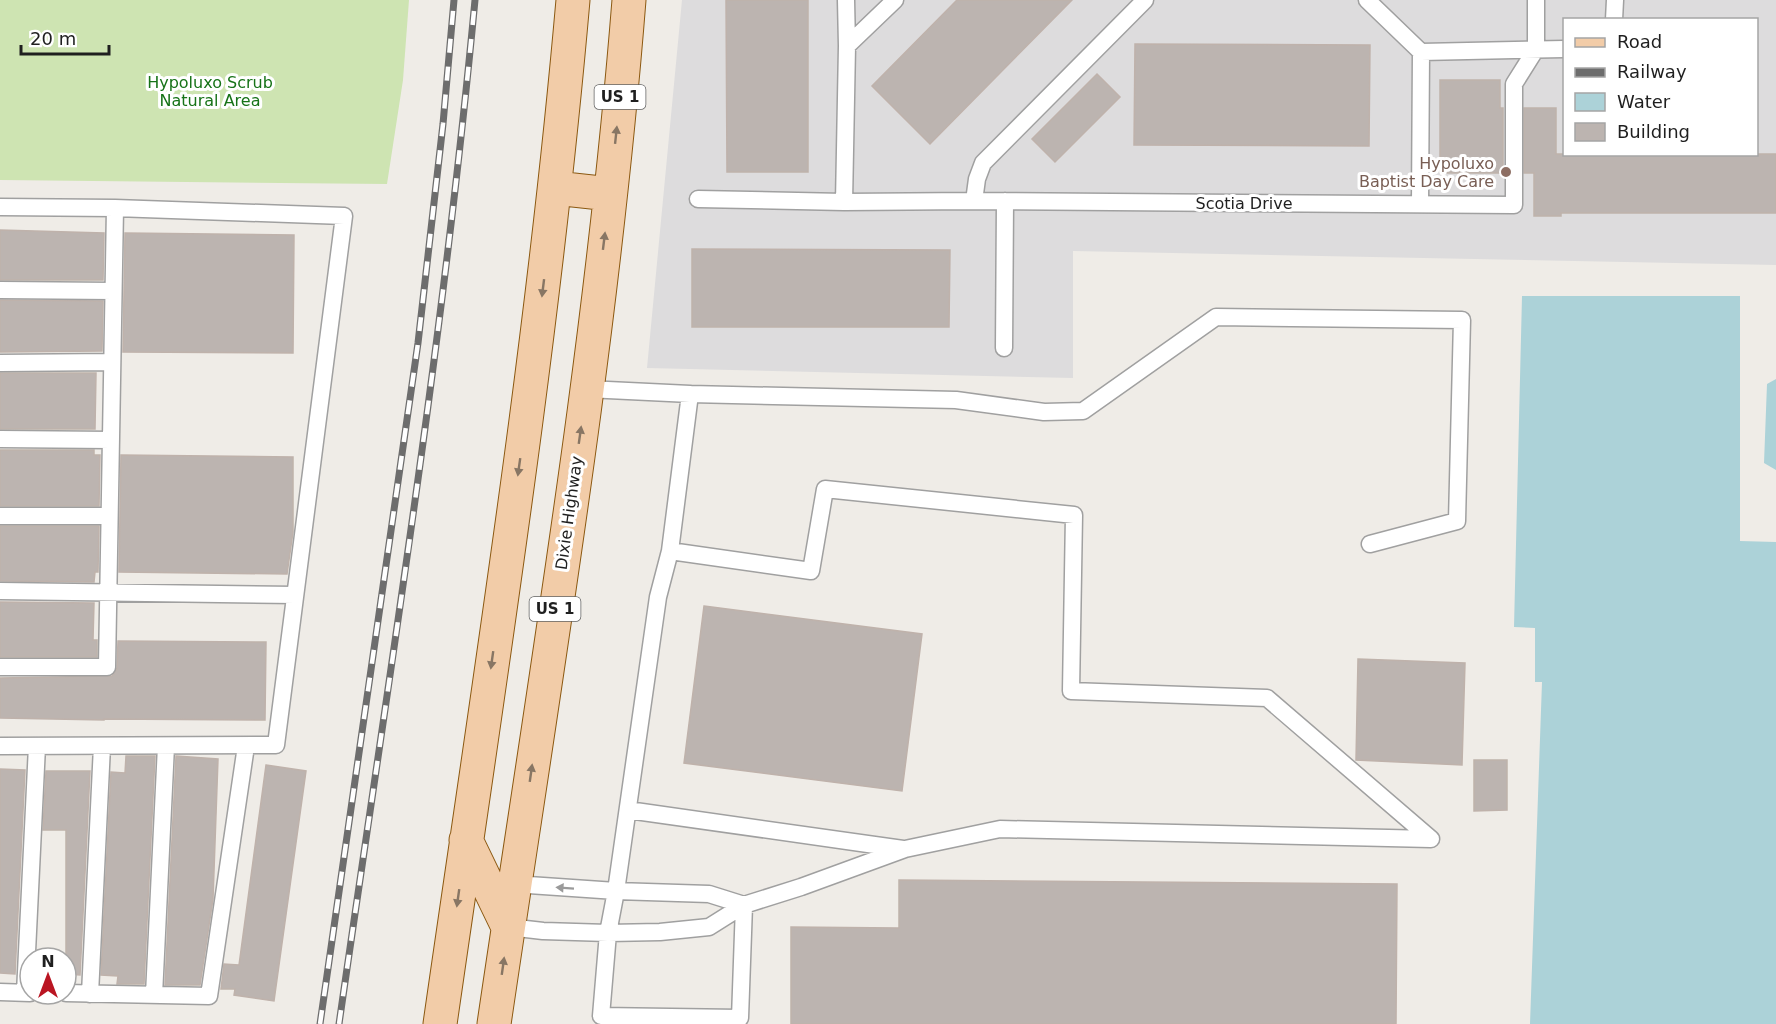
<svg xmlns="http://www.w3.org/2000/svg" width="1776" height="1024" font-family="'DejaVu Sans',sans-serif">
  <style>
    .residential { fill: #dddcdd; fill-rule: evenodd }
    .grass { fill: #cee4b2 }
    .water { fill: #acd2d8 }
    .building { fill: #bcb4b0; stroke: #bfb2ab; stroke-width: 1.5 }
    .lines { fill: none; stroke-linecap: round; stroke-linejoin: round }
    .lane-casing { stroke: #a0a0a0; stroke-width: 19 }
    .primary-casing { stroke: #8b5810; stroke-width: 35 }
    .lane { stroke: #fff; stroke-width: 16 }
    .primary { stroke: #f2cca8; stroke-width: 33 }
    .rail-casing { stroke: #6d6d6d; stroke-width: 7 }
    .rail { stroke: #fff; stroke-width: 4.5; stroke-dasharray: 14; stroke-linecap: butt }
    .oneway { fill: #887664 }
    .oneway2 { fill: #9a9a9a }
    .education-dot { fill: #8d6e63; stroke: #fff; stroke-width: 2 }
    .labels { text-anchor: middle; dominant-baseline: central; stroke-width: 6; stroke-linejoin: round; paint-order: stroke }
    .shield { fill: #fff; stroke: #626262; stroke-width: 1.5 }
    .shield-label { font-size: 15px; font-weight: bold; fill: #1f1f1f }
    .park-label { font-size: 16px; fill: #177318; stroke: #fff }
    .education-label { font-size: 16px; fill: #785e54; stroke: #fff; text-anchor: end }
    .street-label { font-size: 16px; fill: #1f1f1f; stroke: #fff }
  </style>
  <rect width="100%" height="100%" fill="#efece7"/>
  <path class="residential" d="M 682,0 L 1776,0 L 1776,265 L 1073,251 L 1073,378 L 647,368 ZM 1564,20 L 1756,20 L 1756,154 L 1564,154 Z"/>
  <path class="grass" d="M 0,0 L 409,0 L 403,80 L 387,184 L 0,180 Z"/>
  <path class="water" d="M 1522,296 L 1740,296 L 1740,541 L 1776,542 L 1776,1024 L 1530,1024 L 1542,682 L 1535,682 L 1535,628 L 1514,627 Z
    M 1776,379 L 1776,470 L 1764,463 L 1767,384 Z"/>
  <path class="building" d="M 726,0 L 808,0 L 808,172 L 727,172 Z
    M 957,0 L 1072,0 L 930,144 L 872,86 Z
    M 1135,44 L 1370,45 L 1369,146 L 1134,145 Z
    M 1097,74 L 1120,97 L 1055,162 L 1032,139 Z
    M 1440,80 L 1500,80 L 1500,108 L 1503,108 L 1503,173 L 1440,173 Z
    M 1524,108 L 1556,108 L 1556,154 L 1776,154 L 1776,213 L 1561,213 L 1561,216 L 1534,216 L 1534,173 L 1524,173 Z
    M 0,230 L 104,233 L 103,280 L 0,280 Z
    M 125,233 L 294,235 L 293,353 L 123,352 Z
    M 692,249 L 950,250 L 949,327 L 692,327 Z
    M 0,300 L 103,301 L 102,351 L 0,352 Z
    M 0,373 L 96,373 L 95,429 L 0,429 Z
    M 0,450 L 94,450 L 94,455 L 100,455 L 99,506 L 0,506 Z
    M 121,455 L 293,457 L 293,532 L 287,574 L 119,572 Z
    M 0,526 L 99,526 L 98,572 L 95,572 L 94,582 L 0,581 Z
    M 0,602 L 94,603 L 93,640 L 97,640 L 97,657 L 0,657 Z
    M 704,606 L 922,634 L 902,791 L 684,763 Z
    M 118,641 L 266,642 L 265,720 L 104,719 L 104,720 L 0,718 L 0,678 L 112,676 L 117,668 Z
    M 1358,659 L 1465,663 L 1462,765 L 1356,760 Z
    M 126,756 L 155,756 L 144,984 L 117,984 L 118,976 L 101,975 L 111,772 L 125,773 Z
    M 176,756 L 218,759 L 213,899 L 200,985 L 165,985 Z
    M 1474,760 L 1507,760 L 1507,810 L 1474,811 Z
    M 266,765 L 306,771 L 274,1001 L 234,995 L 235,989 L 221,989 L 224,964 L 239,965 Z
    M 0,769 L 25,770 L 15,974 L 0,973 Z
    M 46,771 L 90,771 L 80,975 L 66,974 L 66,830 L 43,830 Z
    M 899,880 L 1397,884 L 1396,1024 L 791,1024 L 791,927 L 899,928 Z"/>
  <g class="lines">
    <defs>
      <path id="lane" d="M 846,0 L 847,46
        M 1367,0 L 1421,52 L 1420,204
        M 1614,20 L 1615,0
        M 1421,52 L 1564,49
        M 698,199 L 844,202 L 847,46 L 895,0
        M 974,201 L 1514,205 L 1514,84 L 1536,49 L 1536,0
        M 844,202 L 974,201 L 977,179 L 983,163 L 1145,0
        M 0,207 L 115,208 L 107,667 L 0,667
        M 0,290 L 113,291
        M 1004,348 L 1005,201
        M 0,363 L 112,362
        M 690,394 L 956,400 L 1044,412 L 1083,411 L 1216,317 L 1462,320 L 1457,521 L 1370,544
        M 0,439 L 111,440
        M 0,516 L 109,516
        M 0,591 L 295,595
        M 0,746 L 276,745 L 344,216 L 115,208
        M 628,810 L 903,849
        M 514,884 L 616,891 L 709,894 L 744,905 L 801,887 L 905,849 L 1000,829 L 1431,839 L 1267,698 L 1071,691 L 1074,515 L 825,489 L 811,571 L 670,551 L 690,394 L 587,389
        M 508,927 L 543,931 L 608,933 L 660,932 L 709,927 L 744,905 L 740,1018 L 601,1016 L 608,933 L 616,891 L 658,597 L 670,551
        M 0,992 L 30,993
        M 25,993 L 37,746
        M 66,993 L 209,996 L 246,746
        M 90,994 L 102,746
        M 154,995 L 166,746"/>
      <path id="primary" d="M 555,188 L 610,194
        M 466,840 L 508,927
        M 440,1024 C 489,683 543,343 573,0
        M 494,1024 C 544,684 602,343 629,0"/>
    </defs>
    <use href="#lane" class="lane-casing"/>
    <use href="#primary" class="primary-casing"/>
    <use href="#lane" class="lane"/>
    <use href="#primary" class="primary"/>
    <defs>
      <path id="rail" d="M 320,1024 L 418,343 L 443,124 L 454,0
        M 339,1024 C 388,683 443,343 475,0"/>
    </defs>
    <use href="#rail" class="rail-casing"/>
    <use href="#rail" class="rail"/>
  </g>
  <defs><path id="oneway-solid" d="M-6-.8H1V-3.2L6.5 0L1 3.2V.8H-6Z" transform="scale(1.5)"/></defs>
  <g class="oneway">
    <use href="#oneway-solid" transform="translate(616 135) rotate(-84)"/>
    <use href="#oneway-solid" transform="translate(604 241) rotate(-83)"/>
    <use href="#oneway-solid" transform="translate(543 288) rotate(97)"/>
    <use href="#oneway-solid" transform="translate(580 435) rotate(-82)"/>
    <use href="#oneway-solid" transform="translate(519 467) rotate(98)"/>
    <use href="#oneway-solid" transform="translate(492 660) rotate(98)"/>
    <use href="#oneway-solid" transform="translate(531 773) rotate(-82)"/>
    <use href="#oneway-solid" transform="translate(458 898) rotate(98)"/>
    <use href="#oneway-solid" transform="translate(503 966) rotate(-82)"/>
  </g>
  <use class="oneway2" href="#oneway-solid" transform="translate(565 888) rotate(-176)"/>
  <circle class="education-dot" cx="1506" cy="172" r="6"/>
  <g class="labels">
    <g class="shield">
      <rect x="594.5" y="85" width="51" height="24" rx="4.5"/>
      <rect x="529.5" y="597" width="51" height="24" rx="4.5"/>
    </g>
    <g class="shield-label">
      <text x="620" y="97">US 1</text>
      <text x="555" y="609">US 1</text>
    </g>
    <g class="park-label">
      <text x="210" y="82">Hypoluxo Scrub<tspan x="210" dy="18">Natural Area</tspan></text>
    </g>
    <g class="education-label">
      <text x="1494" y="163">Hypoluxo<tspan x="1494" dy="18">Baptist Day Care</tspan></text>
    </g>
    <g class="street-label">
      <text x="1244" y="203">Scotia Drive</text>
      <text transform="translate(569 513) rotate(-82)">Dixie Highway</text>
    </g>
  </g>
  <rect x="1563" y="18" width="195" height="138" fill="#ffffff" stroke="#a5a5a5" stroke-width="1.5"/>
  <rect x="1575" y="38" width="30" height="9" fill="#f2cca8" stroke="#a5a5a5" stroke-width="1.5"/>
  <text x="1617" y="48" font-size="18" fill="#1f1f1f">Road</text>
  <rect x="1575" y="68" width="30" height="9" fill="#6d6d6d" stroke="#a5a5a5" stroke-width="1.5"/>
  <text x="1617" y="78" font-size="18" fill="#1f1f1f">Railway</text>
  <rect x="1575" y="93" width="30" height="18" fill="#acd2d8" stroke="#a5a5a5" stroke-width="1.5"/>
  <text x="1617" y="108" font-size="18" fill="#1f1f1f">Water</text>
  <rect x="1575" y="123" width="30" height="18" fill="#bcb4b0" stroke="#a5a5a5" stroke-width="1.5"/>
  <text x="1617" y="138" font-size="18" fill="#1f1f1f">Building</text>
  <g transform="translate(48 976)"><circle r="28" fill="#ffffff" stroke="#a5a5a5" stroke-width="1.5"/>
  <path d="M0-4.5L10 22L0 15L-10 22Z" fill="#ba1522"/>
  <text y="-9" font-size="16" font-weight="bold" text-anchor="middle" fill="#1f1f1f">N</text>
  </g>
  <path d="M21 45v9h88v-9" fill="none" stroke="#1f1f1f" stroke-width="3"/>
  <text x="30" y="45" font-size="18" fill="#1f1f1f" stroke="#ffffff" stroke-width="4.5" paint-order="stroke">20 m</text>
</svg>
